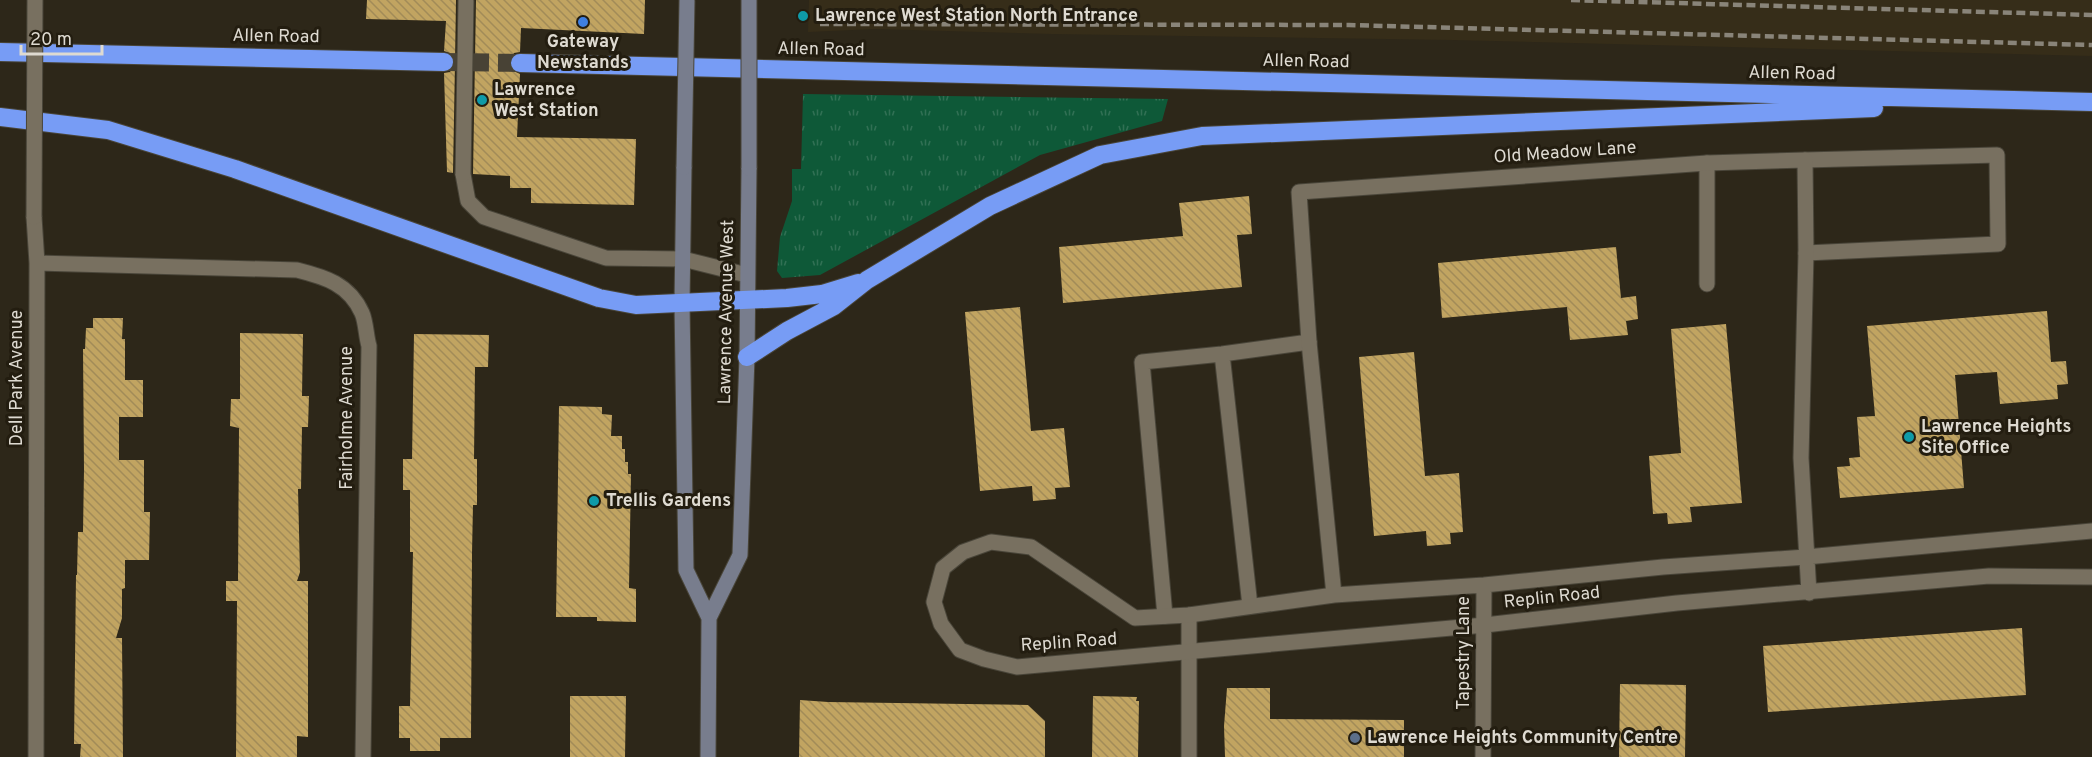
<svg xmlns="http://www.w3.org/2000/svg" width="2092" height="757" font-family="Overpass,sans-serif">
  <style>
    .built { fill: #362d19 }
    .grass { fill: url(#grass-tufts) }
    .building { fill: url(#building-back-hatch) }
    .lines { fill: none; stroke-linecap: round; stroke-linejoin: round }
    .motorway-tunnel { stroke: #484235; stroke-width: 18; stroke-dasharray: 18 9; stroke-linecap: butt }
    .service-casing { stroke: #494539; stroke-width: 17 }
    .minor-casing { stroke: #494539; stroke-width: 17 }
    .secondary-casing { stroke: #494539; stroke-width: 17 }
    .motorway-casing { stroke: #494539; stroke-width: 20 }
    .service { stroke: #787060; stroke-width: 15 }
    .minor { stroke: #787060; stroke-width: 15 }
    .secondary { stroke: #787d8d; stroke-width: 15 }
    .motorway { stroke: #779cf5; stroke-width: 18 }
    .rail { stroke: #898479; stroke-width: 4.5; stroke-dasharray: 9 4.5; stroke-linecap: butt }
    .service-bridge-casing { stroke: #494539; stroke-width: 17; stroke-linecap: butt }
    .minor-bridge-casing { stroke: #494539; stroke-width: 17; stroke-linecap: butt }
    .secondary-bridge-casing { stroke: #494539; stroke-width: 17; stroke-linecap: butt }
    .service-bridge { stroke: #787060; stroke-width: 15 }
    .minor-bridge { stroke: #787060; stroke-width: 15 }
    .secondary-bridge { stroke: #787d8d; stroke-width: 15 }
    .culture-dot { fill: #0f9aa8; stroke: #231d10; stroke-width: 2 }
    .shop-dot { fill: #3f7fe0; stroke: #231d10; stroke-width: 2 }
    .service-dot { fill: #5c6f8a; stroke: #231d10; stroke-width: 2 }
    .labels { text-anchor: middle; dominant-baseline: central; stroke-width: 6; stroke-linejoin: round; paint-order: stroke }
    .poi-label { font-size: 18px; font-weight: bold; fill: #dedad1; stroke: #231d10; text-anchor: start }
    .street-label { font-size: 18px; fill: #dedad1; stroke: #231d10 }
  </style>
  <defs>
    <pattern id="grass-tufts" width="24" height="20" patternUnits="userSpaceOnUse" patternTransform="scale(1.5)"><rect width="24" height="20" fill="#0e5938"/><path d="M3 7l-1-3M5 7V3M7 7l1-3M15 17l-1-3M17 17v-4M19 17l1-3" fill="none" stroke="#317054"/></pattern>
    <pattern id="building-back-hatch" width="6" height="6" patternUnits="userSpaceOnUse" patternTransform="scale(1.5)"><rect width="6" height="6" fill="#c1a461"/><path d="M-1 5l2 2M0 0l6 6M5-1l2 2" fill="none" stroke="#a28b58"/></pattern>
  </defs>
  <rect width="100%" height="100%" fill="#2d2719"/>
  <path class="built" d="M 809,0 L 2092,0 L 2092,56 L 1452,40 L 1052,34 L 875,29 L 808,32 Z"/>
  <path class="grass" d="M 803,94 L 1168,99 L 1162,121 L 1040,155 L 820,275 L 782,278 L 777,271 L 780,237 L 792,201 L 792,169 L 801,169 Z"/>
  <path class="building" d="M 367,0 L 456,0 L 455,62 L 450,53 L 444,51 L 446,21 L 366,19 Z
    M 476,0 L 645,0 L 644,34 L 521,28 L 520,52 L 514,53 L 509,62 L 510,69 L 520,74 L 517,137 L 636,139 L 634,205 L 531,203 L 531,188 L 510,188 L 510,176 L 473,174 Z
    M 455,63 L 453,173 L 447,172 L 444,73 L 450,72 Z
    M 1249,196 L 1252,234 L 1237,235 L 1242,287 L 1063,303 L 1059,247 L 1183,236 L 1179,203 Z
    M 1616,247 L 1621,298 L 1636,296 L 1638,319 L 1626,321 L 1628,335 L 1570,340 L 1567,307 L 1442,318 L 1438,263 Z
    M 1020,307 L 1031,431 L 1064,428 L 1070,487 L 1055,488 L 1056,499 L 1033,501 L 1032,486 L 980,491 L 965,312 Z
    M 2047,311 L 2051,362 L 2066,361 L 2068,384 L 2057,385 L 2058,399 L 2000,404 L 1997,372 L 1955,375 L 1964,488 L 1840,498 L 1837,467 L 1850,466 L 1849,458 L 1860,457 L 1857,417 L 1875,416 L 1867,326 Z
    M 93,318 L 123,318 L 122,339 L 125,339 L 125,380 L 143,380 L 143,417 L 119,417 L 119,460 L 144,460 L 144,512 L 150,512 L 149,560 L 125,560 L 125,588 L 122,589 L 122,618 L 116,638 L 122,638 L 123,757 L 80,757 L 81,744 L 74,744 L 76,575 L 77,575 L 78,532 L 83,532 L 84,470 L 83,349 L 85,349 L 86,328 L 93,328 Z
    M 1726,324 L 1742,503 L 1690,507 L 1692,522 L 1668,524 L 1667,513 L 1653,514 L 1649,456 L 1681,453 L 1671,329 Z
    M 240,333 L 303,334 L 302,396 L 309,396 L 308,427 L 302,427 L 301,489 L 298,489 L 300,572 L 297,581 L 308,581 L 308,737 L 297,736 L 297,757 L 236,757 L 237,601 L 226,601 L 226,581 L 238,581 L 239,428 L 230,426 L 231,399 L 240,399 Z
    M 414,334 L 489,335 L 488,367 L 475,367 L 474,459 L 477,459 L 477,505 L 473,505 L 472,553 L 471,738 L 440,738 L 440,751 L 410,751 L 410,738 L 399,738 L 399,706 L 410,706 L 413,552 L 410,552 L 410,490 L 403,490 L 403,459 L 412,459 Z
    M 1414,352 L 1425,476 L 1459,473 L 1463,532 L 1450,533 L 1451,544 L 1427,546 L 1426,531 L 1374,536 L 1359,357 Z
    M 559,406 L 602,407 L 602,414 L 612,415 L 611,436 L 622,436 L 622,449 L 625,449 L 625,462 L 628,462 L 628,474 L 631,474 L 629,588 L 636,589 L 636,622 L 597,621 L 597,617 L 556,617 Z
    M 2022,628 L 2026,695 L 1768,712 L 1763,646 Z
    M 1620,684 L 1686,685 L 1685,757 L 1619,757 Z
    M 1227,688 L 1270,688 L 1270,719 L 1404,720 L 1404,757 L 1225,757 L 1224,726 Z
    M 570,696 L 626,696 L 625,757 L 570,757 Z
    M 1093,696 L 1137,697 L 1136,701 L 1139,701 L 1138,757 L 1092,757 Z
    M 800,700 L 828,702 L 1028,705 L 1045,721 L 1045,757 L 799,757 Z"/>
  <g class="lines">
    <path class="motorway-tunnel" d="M 444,62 L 520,63"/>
    <defs>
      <path id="service" d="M 1805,160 L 1997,155 L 1998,244 L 1806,253
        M 1707,163 L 1707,284
        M 463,174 L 468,201 L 484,217 L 606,258 L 683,259 L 747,275
        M 1222,354 L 1250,606
        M 1165,616 L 1142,362 L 1222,354 L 1309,342
        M 1189,757 L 1189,615"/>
      <path id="minor" d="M 34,217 L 37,263 L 36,757
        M 37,263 L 297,270 C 325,277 349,284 362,313 C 366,322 366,336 369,346 L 363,757
        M 2092,531 L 1806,557 L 1663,567 L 1484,585 L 1334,595 L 1189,615 L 1135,618 L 1031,547 L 991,542 L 963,552 L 943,568 L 934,602 L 941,624 L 960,650 L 984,659 L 1017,667 L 1485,625 L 1677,603 L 1989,576 L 2092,577
        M 1334,595 L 1309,342 L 1299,192 L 1707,163 L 1805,160 L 1806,253 L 1801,458 L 1809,593
        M 1483,757 L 1484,585"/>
      <path id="secondary" d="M 684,167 L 682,303 L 686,570 L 709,618
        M 708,757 L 709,618 L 740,555 L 747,357 L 749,168"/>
      <path id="motorway" d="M 0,52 L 444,62
        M 520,63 L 2092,102
        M 0,117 L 108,130 L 235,169 L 599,298 L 636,305 L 787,298 L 822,294 L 858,283
        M 747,357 L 787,331 L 834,306 L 867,280 L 990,206 L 1100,155 L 1202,136 L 1874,108"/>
    </defs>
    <use href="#service" class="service-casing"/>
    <use href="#minor" class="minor-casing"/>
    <use href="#secondary" class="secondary-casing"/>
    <use href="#motorway" class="motorway-casing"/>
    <use href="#service" class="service"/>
    <use href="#minor" class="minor"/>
    <use href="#secondary" class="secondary"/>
    <use href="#motorway" class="motorway"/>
    <path class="rail" d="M 1571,0 L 2092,15
      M 820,24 L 1349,25 L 2092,45"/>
    <defs>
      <path id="service-bridge" d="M 463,174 L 466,0"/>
      <path id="minor-bridge" d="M 34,217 L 35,0"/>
      <path id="secondary-bridge" d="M 684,167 L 687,0
        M 749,168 L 749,0"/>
    </defs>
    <use href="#service-bridge" class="service-bridge-casing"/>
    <use href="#minor-bridge" class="minor-bridge-casing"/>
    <use href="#secondary-bridge" class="secondary-bridge-casing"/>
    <use href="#service-bridge" class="service-bridge"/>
    <use href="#minor-bridge" class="minor-bridge"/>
    <use href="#secondary-bridge" class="secondary-bridge"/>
  </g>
  <g class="culture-dot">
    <circle cx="803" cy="16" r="6"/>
    <circle cx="482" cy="100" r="6"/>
    <circle cx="1909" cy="437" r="6"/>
    <circle cx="594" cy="501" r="6"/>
  </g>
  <circle class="shop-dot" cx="583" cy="22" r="6"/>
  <circle class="service-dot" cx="1355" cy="738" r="6"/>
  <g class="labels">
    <g class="poi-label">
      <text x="815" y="16">Lawrence West Station North Entrance</text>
      <text x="583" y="42" text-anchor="middle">Gateway<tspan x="583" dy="21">Newstands</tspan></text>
      <text x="494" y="90">Lawrence<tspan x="494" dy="21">West Station</tspan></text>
      <text x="1921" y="427">Lawrence Heights<tspan x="1921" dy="21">Site Office</tspan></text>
      <text x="606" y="501">Trellis Gardens</text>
      <text x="1367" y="738">Lawrence Heights Community Centre</text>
    </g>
    <g class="street-label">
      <text transform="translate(276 37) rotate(1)">Allen Road</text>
      <text transform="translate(821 50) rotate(1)">Allen Road</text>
      <text transform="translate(1306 62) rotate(1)">Allen Road</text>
      <text transform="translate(1792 74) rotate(1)">Allen Road</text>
      <text transform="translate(1565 153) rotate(-4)">Old Meadow Lane</text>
      <text transform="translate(727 312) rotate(-89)">Lawrence Avenue West</text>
      <text transform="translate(17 378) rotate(-90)">Dell Park Avenue</text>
      <text transform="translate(347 418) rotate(-90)">Fairholme Avenue</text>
      <text transform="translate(1552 598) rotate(-6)">Replin Road</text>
      <text transform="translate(1069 643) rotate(-4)">Replin Road</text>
      <text transform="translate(1464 653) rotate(-90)">Tapestry Lane</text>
    </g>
  </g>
  <path d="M21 45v9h81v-9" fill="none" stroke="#dedad1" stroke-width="3"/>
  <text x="30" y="45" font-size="18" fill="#dedad1" stroke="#231d10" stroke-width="4.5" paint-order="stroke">20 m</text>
</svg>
